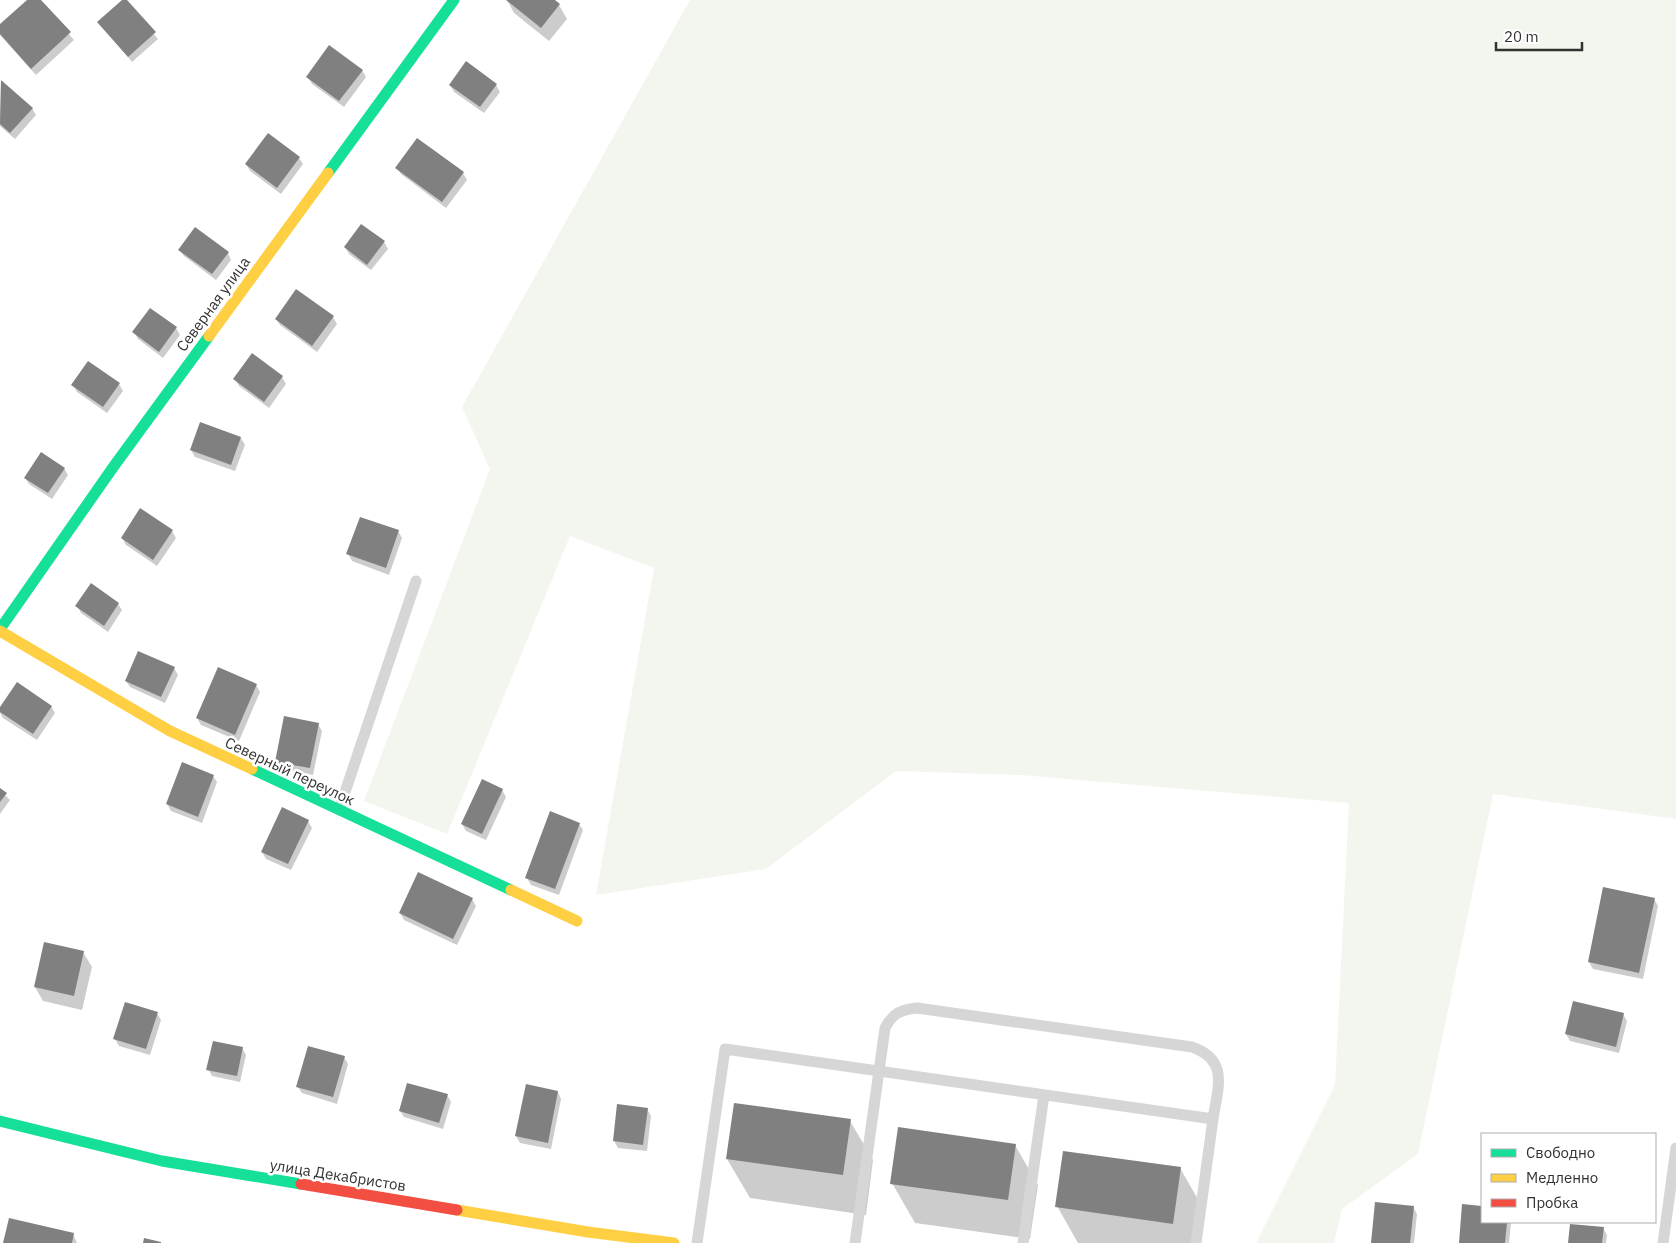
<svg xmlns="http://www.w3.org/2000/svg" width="1676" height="1243" font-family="'IBM Plex Sans',sans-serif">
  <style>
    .green { fill: #f3f6ee }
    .shadow { fill: #0003 }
    .building { fill: #808080 }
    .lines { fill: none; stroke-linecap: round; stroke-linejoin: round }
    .lane { stroke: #d6d6d6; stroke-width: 11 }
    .fast { stroke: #16e098; stroke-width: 11 }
    .slow { stroke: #ffcf43; stroke-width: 11 }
    .jam { stroke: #f24e42; stroke-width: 11 }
    .labels { text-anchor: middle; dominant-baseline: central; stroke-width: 5; stroke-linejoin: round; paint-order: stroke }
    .street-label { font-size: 15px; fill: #323232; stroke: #fff }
  </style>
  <rect width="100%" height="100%" fill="#fff"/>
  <path class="green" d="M 690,0 L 1676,0 L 1676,819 L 1493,794 L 1418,1154 L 1342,1209 L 1334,1243 L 1256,1243 L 1335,1085 L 1349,803 L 1021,775 L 896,771 L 766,869 L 596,895 L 654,568 L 570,536 L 447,834 L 364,801 L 490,469 L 462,407 Z"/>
  <path class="shadow" d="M 29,0 L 39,0 L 74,40 L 36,75 L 0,35 L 0,26 Z
    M 124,0 L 158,39 L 132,62 L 99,22 Z
    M 507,0 L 553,0 L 559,5 L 567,19 L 549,41 L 514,13 Z
    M 466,63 L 496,85 L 500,92 L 484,113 L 454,92 L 450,85 Z
    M 362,70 L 366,77 L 344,107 L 312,84 L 308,77 Z
    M 1,82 L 32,108 L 36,115 L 15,139 L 0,126 Z
    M 299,158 L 303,164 L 281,194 L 250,171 L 246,164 Z
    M 397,168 L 463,173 L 467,180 L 446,208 L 401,174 Z
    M 384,242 L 388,249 L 371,270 L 349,254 L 345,247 Z
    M 180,250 L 228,253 L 231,260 L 216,280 L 184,256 Z
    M 333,317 L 337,324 L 317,352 L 280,325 L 276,319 Z
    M 176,328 L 180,335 L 163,358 L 138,339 L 134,332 Z
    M 253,355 L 282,377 L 286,384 L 269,408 L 239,386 L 235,379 Z
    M 119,384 L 123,391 L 107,413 L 77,392 L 73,385 Z
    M 201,424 L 241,438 L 245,445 L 235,471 L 195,457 L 191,450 Z
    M 64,468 L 68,475 L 52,499 L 29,484 L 25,478 Z
    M 172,531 L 176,538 L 157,566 L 126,545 L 122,538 Z
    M 398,531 L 402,538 L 389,575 L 352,561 L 348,554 Z
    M 118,604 L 122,610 L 108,632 L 81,613 L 77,606 Z
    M 174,668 L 178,675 L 165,703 L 130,687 L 126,681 Z
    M 256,685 L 260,692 L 239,741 L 201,725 L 197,718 Z
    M 51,706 L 55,713 L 37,740 L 3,718 L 0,713 L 0,709 Z
    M 318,724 L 322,731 L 313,775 L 281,768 L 277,761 Z
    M 213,776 L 217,782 L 202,823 L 171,811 L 167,804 Z
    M 0,790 L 10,800 L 0,814 Z
    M 502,790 L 506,797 L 486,840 L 466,831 L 462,824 Z
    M 308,821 L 312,828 L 291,870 L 266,859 L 262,852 Z
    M 579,824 L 583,830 L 559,895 L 531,885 L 527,878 Z
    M 472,899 L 476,906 L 457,945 L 404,920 L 400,913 Z
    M 1654,899 L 1658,906 L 1643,979 L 1593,969 L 1589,962 Z
    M 83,952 L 92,967 L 82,1010 L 43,1001 L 35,987 Z
    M 157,1013 L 161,1020 L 150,1055 L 119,1046 L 115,1039 Z
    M 1623,1014 L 1627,1021 L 1619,1053 L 1570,1041 L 1566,1034 Z
    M 242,1048 L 246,1055 L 240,1082 L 212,1076 L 208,1069 Z
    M 344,1057 L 348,1064 L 337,1104 L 302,1093 L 298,1087 Z
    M 558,1092 L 561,1099 L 551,1149 L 520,1143 L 516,1136 Z
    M 447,1095 L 451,1102 L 443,1129 L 404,1117 L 400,1111 Z
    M 647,1109 L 651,1116 L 647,1151 L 618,1148 L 614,1141 Z
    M 850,1121 L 873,1160 L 866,1215 L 750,1198 L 727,1159 Z
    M 1015,1145 L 1038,1185 L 1030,1239 L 915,1223 L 892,1183 Z
    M 1180,1168 L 1203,1208 L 1198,1243 L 1078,1243 L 1057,1206 Z
    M 1463,1206 L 1482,1207 L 1482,1222 L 1511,1222 L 1509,1243 L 1460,1243 Z
    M 1413,1207 L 1417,1214 L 1414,1243 L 1372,1243 Z
    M 1603,1228 L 1607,1235 L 1606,1243 L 1570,1243 Z
    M 73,1234 L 77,1243 L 5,1243 Z"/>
  <path class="building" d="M 27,0 L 41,0 L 71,32 L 31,69 L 0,34 L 0,24 Z
    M 122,0 L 127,0 L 156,32 L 128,57 L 97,22 Z
    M 506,0 L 555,0 L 560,4 L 541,28 Z
    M 329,45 L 363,70 L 339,101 L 306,77 Z
    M 466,61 L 497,84 L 480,107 L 449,85 Z
    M 1,80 L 33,108 L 10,133 L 0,124 Z
    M 268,133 L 300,157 L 277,188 L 245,164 Z
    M 417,138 L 464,172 L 442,202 L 395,168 Z
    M 361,224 L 385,241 L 367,265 L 344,247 Z
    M 195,227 L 229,252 L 212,274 L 178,250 Z
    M 296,289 L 334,316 L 312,346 L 275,319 Z
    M 150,308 L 177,327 L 159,352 L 132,332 Z
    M 252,353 L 283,376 L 264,402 L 233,379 Z
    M 88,361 L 120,383 L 103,407 L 71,385 Z
    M 200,422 L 241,437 L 231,465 L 190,450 Z
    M 41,452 L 65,468 L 48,493 L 24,478 Z
    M 140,508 L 173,530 L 153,560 L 121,538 Z
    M 360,517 L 399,530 L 386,568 L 346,554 Z
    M 91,583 L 119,603 L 104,626 L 75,606 Z
    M 138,651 L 175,667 L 161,697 L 125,681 Z
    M 218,667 L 257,684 L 235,735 L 196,718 Z
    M 17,682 L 52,706 L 33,734 L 0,712 L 0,707 Z
    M 284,716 L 319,723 L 310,768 L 275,762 Z
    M 182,762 L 214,775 L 198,817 L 166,804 Z
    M 482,779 L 503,789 L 482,834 L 461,824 Z
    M 0,788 L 7,793 L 0,802 Z
    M 282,807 L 309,820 L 288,864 L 261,852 Z
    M 550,811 L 580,823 L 555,889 L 525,878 Z
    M 418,872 L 473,898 L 453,939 L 399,913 Z
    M 1603,887 L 1655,898 L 1639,973 L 1588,962 Z
    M 44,942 L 84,951 L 74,996 L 34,987 Z
    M 1573,1001 L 1624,1013 L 1616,1047 L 1565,1034 Z
    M 125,1002 L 158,1012 L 146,1049 L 113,1039 Z
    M 213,1041 L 243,1047 L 237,1076 L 206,1070 Z
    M 308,1046 L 345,1056 L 333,1097 L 296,1087 Z
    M 407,1083 L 448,1094 L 439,1123 L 399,1111 Z
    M 526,1084 L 558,1091 L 548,1143 L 515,1136 Z
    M 734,1103 L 851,1119 L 843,1175 L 726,1159 Z
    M 617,1104 L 648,1108 L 643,1145 L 613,1141 Z
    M 898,1127 L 1016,1144 L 1008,1200 L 890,1184 Z
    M 1063,1151 L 1181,1167 L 1173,1224 L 1055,1207 Z
    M 1375,1202 L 1414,1206 L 1410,1243 L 1371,1243 Z
    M 1462,1204 L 1482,1206 L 1482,1222 L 1507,1222 L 1505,1243 L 1459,1243 Z
    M 9,1218 L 74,1233 L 72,1243 L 3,1243 Z
    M 1570,1224 L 1604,1227 L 1602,1243 L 1568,1243 Z
    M 144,1238 L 161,1242 L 161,1243 L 143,1243 Z"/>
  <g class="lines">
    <path class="lane" d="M 339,810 L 416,581
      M 697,1243 L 725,1049 L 1213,1119 L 1196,1243
      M 855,1243 L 885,1028 C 893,1013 900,1010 917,1008 L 1192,1047 C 1229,1060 1218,1087 1213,1119
      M 1023,1243 L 1044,1095
      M 1663,1243 L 1676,1148"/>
    <path class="fast" d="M 328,173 L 454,0
      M 0,629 L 114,466 L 209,336
      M 252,769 L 511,890
      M 0,1121 L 162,1161 L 301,1184"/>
    <path class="slow" d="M 209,336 L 328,173
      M 0,631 L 170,731 L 252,769
      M 511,890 L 577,921
      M 457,1210 L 588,1232 L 674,1243"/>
    <path class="jam" d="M 301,1184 L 457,1210"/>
  </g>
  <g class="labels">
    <g class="street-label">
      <text transform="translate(213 304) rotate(-54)">Северная улица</text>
      <text transform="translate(290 771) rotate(25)">Северный переулок</text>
      <text transform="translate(338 1175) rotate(9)">улица Декабристов</text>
    </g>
  </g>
  <rect x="1481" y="1133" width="175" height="90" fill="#ffffff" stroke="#adadad"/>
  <rect x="1491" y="1149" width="25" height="8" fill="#16e098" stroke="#adadad"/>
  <text x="1526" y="1158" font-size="15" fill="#323232">Свободно</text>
  <rect x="1491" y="1174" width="25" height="8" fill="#ffcf43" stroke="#adadad"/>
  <text x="1526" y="1183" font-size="15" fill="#323232">Медленно</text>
  <rect x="1491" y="1199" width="25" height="8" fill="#f24e42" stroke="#adadad"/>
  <text x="1526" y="1208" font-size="15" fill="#323232">Пробка</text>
  <path d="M1496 42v8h86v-8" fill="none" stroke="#323232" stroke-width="2.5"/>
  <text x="1504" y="42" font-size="15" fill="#323232" stroke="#ffffff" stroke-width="4" paint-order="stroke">20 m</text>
</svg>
